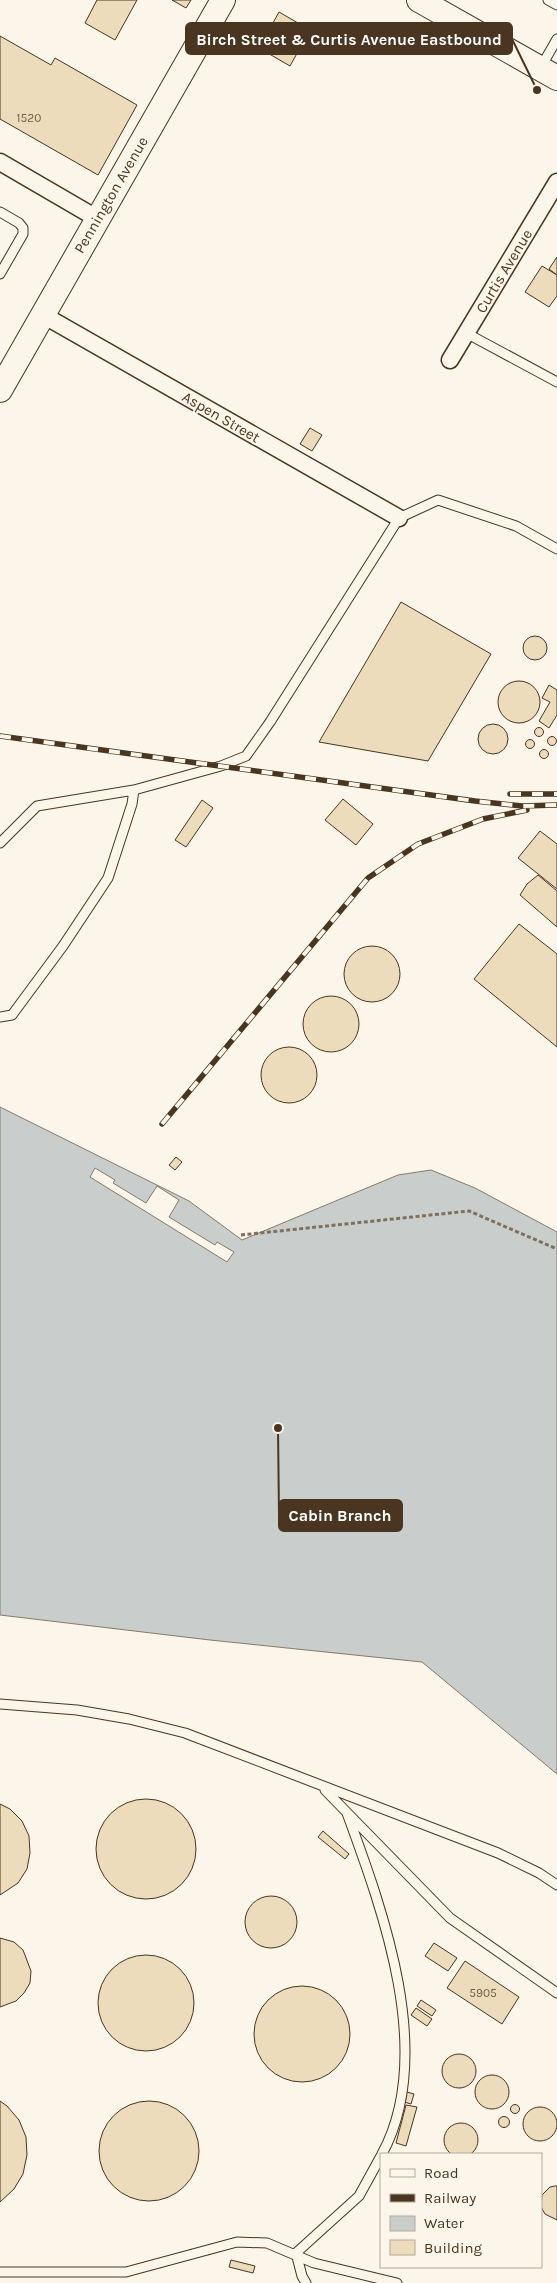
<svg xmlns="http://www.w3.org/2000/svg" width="557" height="2283" font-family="Karla,sans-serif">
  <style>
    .water { fill: #c9cecd; stroke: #887966 }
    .pier { fill: #fbf6e9; stroke: #887966 }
    .building { fill: #ecdcbc; stroke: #4a3520 }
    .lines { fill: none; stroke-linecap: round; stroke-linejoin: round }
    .service-casing { stroke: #4a3520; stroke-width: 11 }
    .minor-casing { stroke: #4a3520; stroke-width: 19 }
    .secondary-casing { stroke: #4a3520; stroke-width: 26 }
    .path { stroke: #7f6f5c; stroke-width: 3; stroke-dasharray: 4 2.5; stroke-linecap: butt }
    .service { stroke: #fbf6e9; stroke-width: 9 }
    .minor { stroke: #fbf6e9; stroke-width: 16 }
    .secondary { stroke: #fbf6e9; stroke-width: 24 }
    .rail-casing { stroke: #4a3520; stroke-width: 5.5 }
    .rail { stroke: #fbf6e9; stroke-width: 4; stroke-dasharray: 11; stroke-linecap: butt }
    .labels { text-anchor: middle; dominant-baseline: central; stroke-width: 4; stroke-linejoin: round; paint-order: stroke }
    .number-label { font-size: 12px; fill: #725f47 }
    .street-label { font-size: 15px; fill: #4a3520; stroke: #fbf6e9 }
    .leader { fill: none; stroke: #4a3520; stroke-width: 2 }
    .callout-dot { fill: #4a3520; stroke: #fbf6e9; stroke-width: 2 }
    .callout { fill: #4a3520; stroke: #4a3520; stroke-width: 2 }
    .callout-label { font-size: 16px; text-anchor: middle; font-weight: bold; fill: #fff }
  </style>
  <rect width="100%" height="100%" fill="#fbf6e9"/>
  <path class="water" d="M 0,1107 L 189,1201 L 242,1240 L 398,1175 L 431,1170 L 475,1188 L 557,1232 L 557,1774 L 422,1662 L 210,1640 L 0,1615 Z"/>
  <path class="pier" d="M 95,1168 L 115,1180 L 113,1183 L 146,1203 L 157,1186 L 179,1200 L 169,1217 L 215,1245 L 217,1242 L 234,1252 L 227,1262 L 90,1177 Z"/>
  <path class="building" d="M 97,0 L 137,0 L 115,40 L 85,23 Z
    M 172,0 L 191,0 L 186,8 Z
    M 279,12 L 310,30 L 290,66 L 259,48 Z
    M 0,36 L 51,65 L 55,58 L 137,105 L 98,175 L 0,119 Z
    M 557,257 L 557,275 L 549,269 Z
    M 542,266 L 557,275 L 557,296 L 549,307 L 525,292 Z
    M 310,428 L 322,435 L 312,451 L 300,444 Z
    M 401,602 L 491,654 L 428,761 L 319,742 Z
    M523 648a12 12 0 1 1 24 0a12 12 0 1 1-24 0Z
    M498 702a21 21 0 1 1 42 0a21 21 0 1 1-42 0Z
    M 549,685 L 557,690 L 557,715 L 549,728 L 539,721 L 550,702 L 542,698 Z
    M478 739a15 15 0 1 1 30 0a15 15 0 1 1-30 0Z
    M534.5 732a4.5 4.5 0 1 1 9 0a4.5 4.5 0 1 1-9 0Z
    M547.5 741a4.5 4.5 0 1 1 9 0a4.5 4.5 0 1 1-9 0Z
    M525.5 744a4.5 4.5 0 1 1 9 0a4.5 4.5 0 1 1-9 0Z
    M539.5 754a4.5 4.5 0 1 1 9 0a4.5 4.5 0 1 1-9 0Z
    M 343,799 L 373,824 L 356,845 L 325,820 Z
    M 202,800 L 213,808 L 186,847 L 175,840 Z
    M 540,831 L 557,844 L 557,889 L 518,858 Z
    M 538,875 L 557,891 L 557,927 L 520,895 L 527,884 Z
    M 519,924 L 557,954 L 557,1047 L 474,979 Z
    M344 974a28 28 0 1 1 56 0a28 28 0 1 1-56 0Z
    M303 1024a28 28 0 1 1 56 0a28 28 0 1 1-56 0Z
    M261 1075a28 28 0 1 1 56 0a28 28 0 1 1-56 0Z
    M 176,1157 L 182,1162 L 175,1170 L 169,1165 Z
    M96 1849a50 50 0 1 1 100 0a50 50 0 1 1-100 0Z
    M 0,1804 L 10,1809 L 22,1821 L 29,1836 L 30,1853 L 27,1869 L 18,1883 L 0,1895 Z
    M 323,1831 L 349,1854 L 345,1859 L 318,1837 Z
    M245 1922a26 26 0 1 1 52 0a26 26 0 1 1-52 0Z
    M 0,1938 L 14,1942 L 23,1950 L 31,1971 L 30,1983 L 24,1993 L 16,2001 L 0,2007 Z
    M 434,1943 L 457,1958 L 448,1971 L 425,1956 Z
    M98 2003a48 48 0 1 1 96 0a48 48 0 1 1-96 0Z
    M 465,1961 L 519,1997 L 502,2024 L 447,1988 Z
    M254 2034a48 48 0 1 1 96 0a48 48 0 1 1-96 0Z
    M 421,2000 L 436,2010 L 432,2016 L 417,2006 Z
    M 416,2008 L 432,2019 L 427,2026 L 411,2015 Z
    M442 2071a17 17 0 1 1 34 0a17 17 0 1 1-34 0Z
    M475 2092a17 17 0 1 1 34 0a17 17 0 1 1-34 0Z
    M 403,2091 L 414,2094 L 411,2104 L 401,2101 Z
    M99 2151a50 50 0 1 1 100 0a50 50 0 1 1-100 0Z
    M 0,2101 L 7,2106 L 19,2120 L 26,2137 L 27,2155 L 23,2174 L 14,2189 L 0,2202 Z
    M510.5 2109a4.5 4.5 0 1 1 9 0a4.5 4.5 0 1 1-9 0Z
    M 406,2105 L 417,2107 L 406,2146 L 396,2143 Z
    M523 2124a17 17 0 1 1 34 0a17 17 0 1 1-34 0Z
    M498.5 2122a5.5 5.5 0 1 1 11 0a5.5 5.5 0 1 1-11 0Z
    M444 2140a17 17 0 1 1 34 0a17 17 0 1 1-34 0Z
    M 555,2186 L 557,2186 L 557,2220 L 545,2214 L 541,2207 L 542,2195 L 550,2187 Z
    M 231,2260 L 255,2266 L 253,2273 L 229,2267 Z"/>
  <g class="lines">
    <defs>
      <path id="service" d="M 548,0 L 557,5
        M 541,67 L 557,39
        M 0,212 L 19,223 L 23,228 L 23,234 L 0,274
        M 466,333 L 557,382
        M 0,843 L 37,806 L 134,790 L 221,766 L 246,756 L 270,722 L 399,518 L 438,500 L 516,526 L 557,549
        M 0,1017 L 12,1015 L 63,946 L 108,878 L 132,804 L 134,790
        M 0,1704 L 77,1710 L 129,1719 L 185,1733 L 498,1853 L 539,1873 L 557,1885
        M 325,1790 L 450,1918 L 557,1993
        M 347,1813 C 383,1911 436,2055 382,2154
        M 296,2253 L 359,2196 L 381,2156
        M 296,2253 L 302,2276 L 306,2283
        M 0,2272 L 126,2272 L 237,2242 L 267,2243 L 314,2263 L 397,2283"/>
      <path id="minor" d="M 0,162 L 98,219
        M 43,315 L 399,518
        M 450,360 L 557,182"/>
      <path id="secondary" d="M 419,0 L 557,78
        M 0,390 L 223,0"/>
    </defs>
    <use href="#service" class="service-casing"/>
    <use href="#minor" class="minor-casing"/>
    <use href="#secondary" class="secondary-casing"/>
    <path class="path" d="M 241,1235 L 469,1211 L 557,1249"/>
    <use href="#service" class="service"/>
    <use href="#minor" class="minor"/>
    <use href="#secondary" class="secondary"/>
    <defs>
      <path id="rail" d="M 0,736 L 475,801 L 522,806 L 557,805
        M 510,794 L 557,794
        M 162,1124 L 368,878 L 418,844 L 483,819 L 527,810"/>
    </defs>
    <use href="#rail" class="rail-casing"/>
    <use href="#rail" class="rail"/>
  </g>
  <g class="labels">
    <g class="number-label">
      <text x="29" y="118">1520</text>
      <text x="483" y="1993">5905</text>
    </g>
    <g class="street-label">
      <text transform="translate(111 195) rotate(-60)">Pennington Avenue</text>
      <text transform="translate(504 271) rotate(-59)">Curtis Avenue</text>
      <text transform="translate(221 417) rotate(30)">Aspen Street</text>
    </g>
  </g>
  <path class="leader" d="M537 90L512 39M278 1428L279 1516"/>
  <g class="callout-dot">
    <circle cx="537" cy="90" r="5"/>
    <circle cx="278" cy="1428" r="5"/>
  </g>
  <g class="callout">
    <rect x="186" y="23" width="326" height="31" rx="5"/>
    <rect x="279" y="1500" width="123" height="31" rx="5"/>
  </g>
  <g class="callout-label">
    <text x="349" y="45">Birch Street &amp; Curtis Avenue Eastbound</text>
    <text x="340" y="1521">Cabin Branch</text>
  </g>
  <rect x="380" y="2153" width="162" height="115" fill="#fbf6e9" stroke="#b4a999"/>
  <rect x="390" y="2169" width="25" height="8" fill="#fbf6e9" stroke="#b4a999"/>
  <text x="424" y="2178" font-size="15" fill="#4a3520">Road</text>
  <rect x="390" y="2194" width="25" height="8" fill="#4a3520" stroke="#b4a999"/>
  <text x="424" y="2203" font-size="15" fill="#4a3520">Railway</text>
  <rect x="390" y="2216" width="25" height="15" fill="#c9cecd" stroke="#b4a999"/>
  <text x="424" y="2228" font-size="15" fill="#4a3520">Water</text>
  <rect x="390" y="2240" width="25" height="15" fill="#ecdcbc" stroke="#b4a999"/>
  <text x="424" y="2253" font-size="15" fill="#4a3520">Building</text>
</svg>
